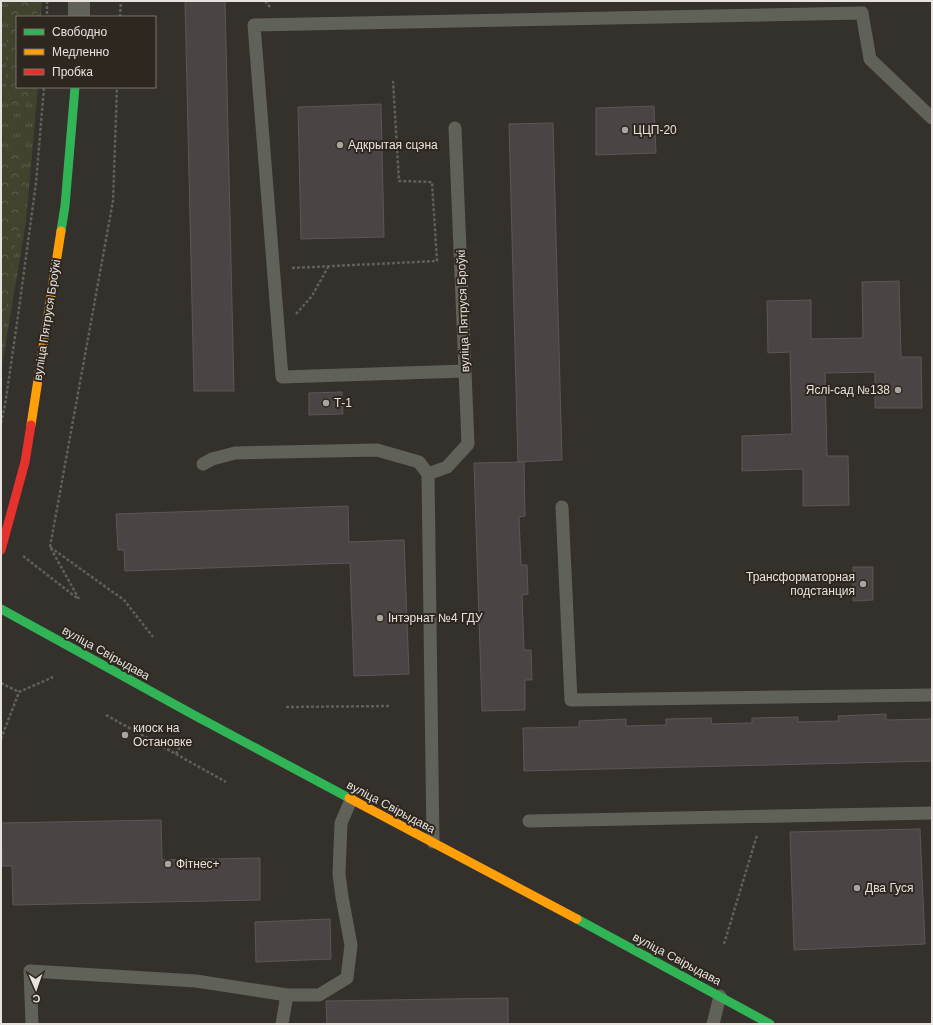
<svg xmlns="http://www.w3.org/2000/svg" width="933" height="1025" font-family="Helvetica,sans-serif">
  <style>
    .grass { fill: url(#grass-tufts) }
    .forest { fill: url(#forest-crowns) }
    .building { fill: #4b4445; stroke: #5c5757 }
    .lines { fill: none; stroke-linecap: round; stroke-linejoin: round }
    .path { stroke: #5f6059; stroke-width: 2.5; stroke-dasharray: 3 2; stroke-linecap: butt }
    .lane { stroke: #606158; stroke-width: 13 }
    .street { stroke: #606158; stroke-width: 22 }
    .fast { stroke: #30b455; stroke-width: 9 }
    .slow { stroke: #ff9f0a; stroke-width: 9 }
    .jam { stroke: #e5322d; stroke-width: 9 }
    .poi-dot { fill: #a8a49f; stroke: #2e271f; stroke-width: 1.5 }
    .labels { text-anchor: middle; dominant-baseline: central; stroke-width: 4; stroke-linejoin: round; paint-order: stroke }
    .poi-label { font-size: 12px; fill: #e7e2dd; stroke: #2e271f; text-anchor: start }
    .street-label { font-size: 12px; fill: #e7e2dd; stroke: #2e271f }
  </style>
  <defs>
    <pattern id="grass-tufts" width="24" height="20" patternUnits="userSpaceOnUse"><rect width="24" height="20" fill="#42432f"/><path d="M3 7l-1-3M5 7V3M7 7l1-3M15 17l-1-3M17 17v-4M19 17l1-3" fill="none" stroke="#5d5e4d"/></pattern>
    <pattern id="forest-crowns" width="20" height="18" patternUnits="userSpaceOnUse"><rect width="20" height="18" fill="#42432f"/><path d="M2 6a3 3 0 1 1 6 0M12 15a3 3 0 1 1 6 0" fill="none" stroke="#5d5e4d"/></pattern>
  </defs>
  <rect width="100%" height="100%" fill="#34302c"/>
  <path class="grass" d="M 1,1 L 42,1 L 41,17 L 17,17 L 17,87 L 38,87 L 26,222 L 1,372 Z"/>
  <path class="forest" d="M 8,1 L 37,1 L 37,17 L 17,17 L 17,87 L 34,87 C 32,94 29,101 22,104 C 0,122 6,44 8,32 C 9,22 8,11 8,1 Z
    M 11,148 C 26,155 26,163 26,178 L 1,338 L 1,150 Z"/>
  <path class="building" d="M 185,1 L 225,1 L 234,391 L 194,391 Z
    M 381,104 L 384,237 L 301,239 L 298,107 Z
    M 654,106 L 656,153 L 596,155 L 596,108 Z
    M 553,123 L 562,460 L 518,462 L 509,124 Z
    M 899,281 L 901,357 L 921,357 L 922,408 L 875,408 L 875,372 L 825,373 L 827,456 L 848,456 L 849,505 L 803,506 L 803,469 L 742,471 L 742,436 L 792,434 L 790,352 L 768,353 L 767,301 L 811,300 L 811,339 L 863,338 L 862,282 Z
    M 342,392 L 343,414 L 309,415 L 309,393 Z
    M 524,462 L 525,516 L 519,517 L 521,565 L 527,565 L 528,594 L 522,595 L 524,650 L 531,650 L 532,680 L 525,680 L 525,710 L 482,711 L 474,463 Z
    M 348,506 L 349,542 L 404,540 L 409,674 L 354,676 L 350,563 L 125,571 L 124,550 L 118,550 L 116,514 Z
    M 853,567 L 873,567 L 873,600 L 853,601 Z
    M 886,714 L 886,720 L 932,719 L 932,761 L 524,771 L 523,728 L 579,727 L 579,721 L 626,719 L 626,726 L 666,725 L 666,719 L 711,718 L 712,724 L 752,723 L 752,718 L 798,717 L 798,722 L 839,721 L 838,716 Z
    M 161,820 L 162,860 L 260,858 L 260,900 L 13,905 L 12,866 L 2,866 L 1,823 Z
    M 920,829 L 925,944 L 794,950 L 790,832 Z
    M 330,919 L 331,959 L 256,962 L 255,922 Z
    M 508,998 L 508,1024 L 327,1024 L 326,1001 Z"/>
  <g class="lines">
    <path class="path" d="M 47,1 L 47,17
      M 265,1 L 270,7
      M 120,17 L 121,1
      M 292,268 L 437,261 L 432,182 L 399,181 L 393,81
      M 296,314 L 312,296 L 328,267
      M 1,423 L 5,405 L 18,316 L 36,183 L 44,87
      M 50,547 L 113,201 L 117,87
      M 23,556 L 77,598
      M 79,599 L 50,547 L 124,600 L 153,637
      M 1,683 L 19,692
      M 286,707 L 391,706
      M 106,715 L 226,782
      M 1,739 L 19,692 L 53,677
      M 176,754 L 186,737
      M 724,944 L 757,835"/>
    <path class="lane" d="M 465,371 L 282,377 L 254,25 L 862,13 L 870,59 L 932,118
      M 203,464 L 212,459 L 235,453 L 377,450 L 419,462 L 428,474 L 433,842
      M 428,474 L 447,467 L 468,444 L 455,128
      M 562,507 L 571,700 L 932,695
      M 529,821 L 932,813
      M 32,1024 L 30,971 L 196,981 L 287,995 L 319,995 L 347,978 L 351,945 L 342,897 L 339,874 L 341,823 L 351,800
      M 282,1024 L 287,995
      M 713,1024 L 720,996"/>
    <path class="street" d="M 79,1 L 79,17"/>
    <path class="fast" d="M 61,231 L 65,206 L 75,87
      M 1,609 L 192,714 L 349,798
      M 577,919 L 770,1024"/>
    <path class="slow" d="M 31,425 L 61,231
      M 349,798 L 577,919"/>
    <path class="jam" d="M 1,550 L 25,462 L 31,425"/>
  </g>
  <g class="poi-dot">
    <circle cx="625" cy="130" r="4"/>
    <circle cx="340" cy="145" r="4"/>
    <circle cx="898" cy="390" r="4"/>
    <circle cx="326" cy="403" r="4"/>
    <circle cx="863" cy="584" r="4"/>
    <circle cx="380" cy="618" r="4"/>
    <circle cx="125" cy="735" r="4"/>
    <circle cx="168" cy="864" r="4"/>
    <circle cx="857" cy="888" r="4"/>
  </g>
  <g class="labels">
    <g class="poi-label">
      <text x="633" y="130">ЦЦП-20</text>
      <text x="348" y="145">Адкрытая сцэна</text>
      <text x="890" y="390" text-anchor="end">Яслі-сад №138</text>
      <text x="334" y="403">Т-1</text>
      <text x="855" y="577" text-anchor="end">Трансформаторная<tspan x="855" dy="14">подстанция</tspan></text>
      <text x="388" y="618">Інтэрнат №4 ГДУ</text>
      <text x="133" y="728">киоск на<tspan x="133" dy="14">Остановке</tspan></text>
      <text x="176" y="864">Фітнес+</text>
      <text x="865" y="888">Два Гуся</text>
    </g>
    <g class="street-label">
      <text transform="translate(463 311) rotate(-92)">вуліца Пятруся Броўкі</text>
      <text transform="translate(47 320) rotate(-81)">вуліца Пятруся Броўкі</text>
      <text transform="translate(106 653) rotate(29)">вуліца Свірыдава</text>
      <text transform="translate(391 807) rotate(28)">вуліца Свірыдава</text>
      <text transform="translate(677 959) rotate(28)">вуліца Свірыдава</text>
    </g>
  </g>
  <rect width="933" height="1025" fill="none" stroke="#e7e2dd" stroke-width="4"/>
  <rect x="16" y="16" width="140" height="72" fill="#2e271f" stroke="#78726b"/>
  <rect x="24" y="29" width="20" height="6" fill="#30b455" stroke="#78726b"/>
  <text x="52" y="36" font-size="12" fill="#e7e2dd">Свободно</text>
  <rect x="24" y="49" width="20" height="6" fill="#ff9f0a" stroke="#78726b"/>
  <text x="52" y="56" font-size="12" fill="#e7e2dd">Медленно</text>
  <rect x="24" y="69" width="20" height="6" fill="#e5322d" stroke="#78726b"/>
  <text x="52" y="76" font-size="12" fill="#e7e2dd">Пробка</text>
  <g transform="translate(36 989) rotate(178)" stroke="#2e271f" stroke-width="3" paint-order="stroke">
  <path d="M0-3L7 15L0 10L-7 15Z" fill="#e7e2dd"/>
  <text y="-6" font-size="11" font-weight="bold" text-anchor="middle" fill="#e7e2dd">С</text>
  </g>
</svg>
